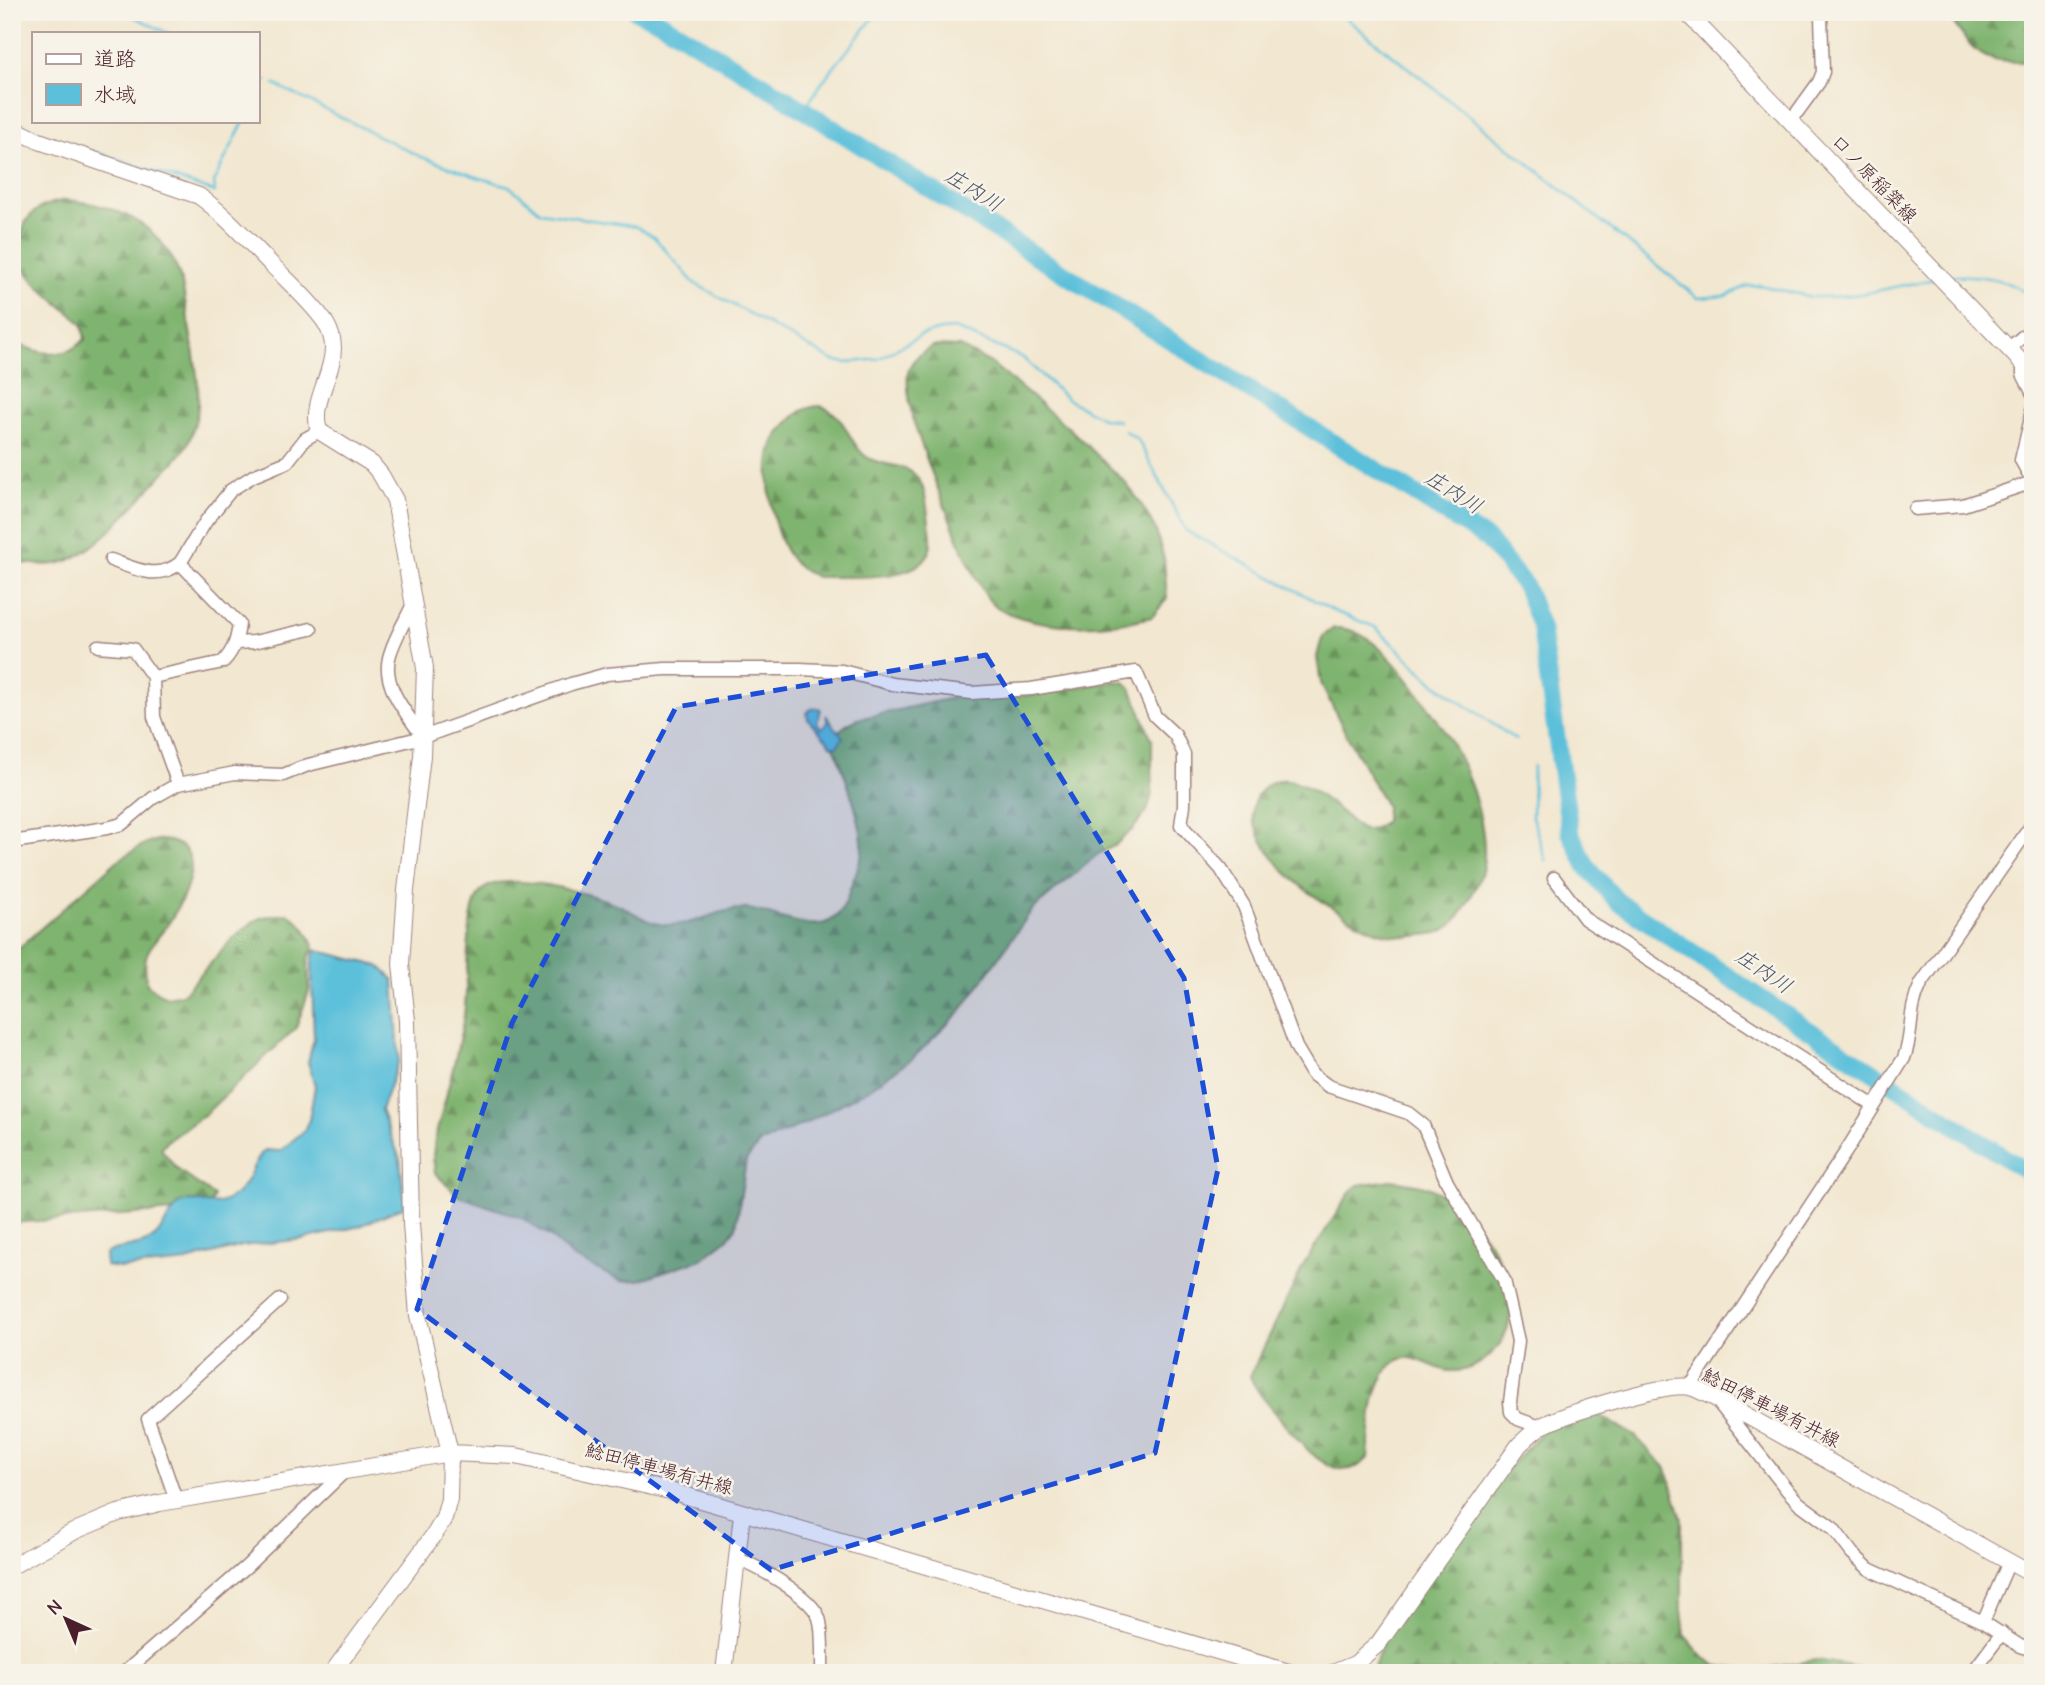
<svg xmlns="http://www.w3.org/2000/svg" width="2045" height="1685" font-family="'Comic Neue','Klee One',sans-serif">
  <style>
    .forest { fill: url(#forest-firs); stroke: #646a4e; stroke-width: 2 }
    .water { fill: #5cc0da; stroke: #537082; stroke-width: 2 }
    .lines { fill: none; stroke-linecap: round; stroke-linejoin: round }
    .stream { stroke: #5cc0da; stroke-width: 2.5 }
    .river { stroke: #5cc0da; stroke-width: 18 }
    .street-casing { stroke: #9e837e; stroke-width: 15 }
    .secondary-casing { stroke: #9e837e; stroke-width: 18 }
    .street { stroke: #fff; stroke-width: 12 }
    .secondary { stroke: #fff; stroke-width: 16 }
    .marked { fill: #1d4ed8; fill-opacity: 0.2; stroke: #1d4ed8; stroke-width: 5; stroke-dasharray: 14 9; stroke-linejoin: round }
    .labels { text-anchor: middle; dominant-baseline: central; stroke-width: 5; stroke-linejoin: round; paint-order: stroke }
    .street-label { font-size: 19px; fill: #4a1f2b; stroke: #f7f3e8 }
    .water-label { font-size: 21px; font-style: italic; fill: #505768; stroke: #f7f3e8 }
  </style>
  <defs>
    <pattern id="forest-firs" width="22" height="20" patternUnits="userSpaceOnUse" patternTransform="scale(1.75)"><rect width="22" height="20" fill="#7fb470"/><path d="M5 1l3.5 6h-7zM16 11l3.5 6h-7z" fill="#6a925c"/></pattern>
  </defs>
  <rect width="100%" height="100%" fill="#f7f3e8"/>
  <filter id="ink" filterUnits="userSpaceOnUse"><feTurbulence type="fractalNoise" baseFrequency=".0143" numOctaves="2"/><feDisplacementMap in="SourceGraphic" scale="14" xChannelSelector="R" yChannelSelector="G"/><feConvolveMatrix kernelMatrix="1 2 1 2 8 2 1 2 1" color-interpolation-filters="sRGB"/></filter>
  <filter id="wash" filterUnits="userSpaceOnUse"><feTurbulence type="fractalNoise" baseFrequency=".00686" numOctaves="4" result="noise"/><feDisplacementMap in="SourceGraphic" scale="28" xChannelSelector="R" yChannelSelector="G"/><feGaussianBlur stdDeviation="1.57" result="paint"/><feColorMatrix in="noise" values="0 0 0 0 0 0 0 0 0 0 0 0 0 0 0 0 0 1.4 0 .05"/><feComposite in="paint" operator="in"/></filter>
  <g filter="url(#wash)">
    <rect width="100%" height="100%" fill="#f2e7d0"/>
    <path class="forest" d="M 1946,12 L 2033,12 L 2033,61 C 1980,66 1974,52 1946,12 Z
      M 66,200 C 121,205 167,227 182,284 C 186,303 188,323 192,342 C 196,369 203,399 194,426 C 192,434 188,444 184,450 C 177,460 167,469 159,478 C 135,504 106,541 74,558 C 55,568 33,565 12,561 L 12,342 C 38,353 64,362 85,339 L 82,324 C 66,307 15,275 17,248 C 17,243 21,237 22,232 C 28,209 45,204 66,200 Z
      M 933,346 L 960,347 L 991,363 L 1070,429 L 1125,482 L 1143,507 L 1156,531 L 1164,559 L 1167,599 L 1152,617 C 1105,628 1037,632 995,606 C 976,595 919,443 912,415 C 910,403 906,385 908,373 C 911,359 921,353 933,346 Z
      M 820,406 C 845,413 846,437 862,453 C 876,468 902,461 916,476 C 926,486 927,510 929,522 C 930,531 933,541 930,549 C 922,584 845,576 817,577 C 807,573 797,568 791,559 C 772,534 763,473 773,444 C 776,435 782,430 788,423 C 798,412 806,407 820,406 Z
      M 1334,628 C 1376,626 1411,685 1434,715 C 1461,752 1486,812 1484,858 C 1483,875 1476,888 1468,902 C 1462,911 1457,922 1448,928 C 1441,933 1432,934 1423,935 C 1389,941 1362,927 1335,909 C 1308,893 1286,877 1268,850 C 1257,833 1244,811 1260,792 C 1287,759 1326,801 1349,819 C 1352,822 1357,827 1361,829 C 1371,832 1378,827 1385,821 L 1386,806 L 1345,732 L 1321,683 L 1317,657 L 1320,645 L 1323,636 Z
      M 1117,681 L 1124,682 L 1131,688 L 1152,740 L 1152,794 L 1147,811 L 1133,829 L 1114,846 L 1098,854 L 1032,910 L 961,1011 L 913,1058 L 869,1089 L 808,1122 L 760,1143 L 746,1160 L 736,1227 L 727,1239 L 701,1259 L 639,1280 L 621,1281 L 572,1257 L 552,1238 L 520,1217 L 458,1196 L 435,1173 L 433,1157 L 435,1139 C 445,1098 458,1056 464,1015 C 469,984 464,918 479,894 C 497,866 591,894 616,904 C 630,909 645,922 659,924 C 691,930 716,907 747,909 C 769,911 804,930 825,923 C 841,918 847,901 851,886 C 855,875 861,862 862,850 C 865,827 842,767 833,743 C 836,730 847,724 858,719 L 956,697 L 1023,696 Z
      M 162,840 C 211,844 186,895 170,921 C 164,932 149,944 146,957 C 144,965 146,976 147,984 L 158,993 L 167,997 L 183,994 L 234,937 L 253,922 L 263,917 L 289,914 C 303,924 309,933 314,949 L 308,958 L 309,991 L 296,1028 L 204,1115 L 167,1141 L 161,1149 L 177,1169 L 214,1196 L 210,1205 L 202,1209 L 12,1223 L 12,954 L 117,861 L 148,842 Z
      M 1390,1180 C 1404,1182 1420,1183 1432,1189 C 1482,1213 1538,1298 1496,1349 C 1485,1362 1468,1372 1450,1371 C 1429,1369 1409,1346 1390,1366 C 1369,1390 1371,1429 1368,1458 C 1336,1493 1296,1438 1278,1416 C 1268,1403 1255,1391 1250,1376 L 1304,1264 L 1351,1191 L 1358,1185 Z
      M 1594,1412 L 1635,1436 L 1665,1467 L 1670,1479 L 1682,1519 L 1682,1610 L 1685,1636 L 1704,1658 L 1718,1666 L 1751,1671 L 1816,1660 L 1868,1669 L 1875,1673 L 1372,1673 L 1393,1611 L 1478,1499 L 1549,1425 Z"/>
    <path class="water" d="M 819,708 L 821,710 L 817,722 L 821,728 L 828,723 L 826,715 L 843,738 L 837,746 L 832,746 L 808,719 L 807,713 L 811,709 Z
      M 316,950 L 379,966 L 394,980 L 399,1060 L 381,1110 L 400,1159 L 405,1206 L 360,1226 L 304,1239 L 242,1246 L 179,1263 L 120,1268 L 106,1266 L 105,1254 C 121,1244 141,1250 156,1236 C 163,1229 175,1204 183,1202 C 203,1198 212,1212 235,1195 C 251,1182 252,1161 265,1150 L 280,1151 L 304,1131 L 309,1120 L 315,1086 L 308,1062 L 314,1038 L 312,980 L 312,959 Z"/>
    <g class="lines">
      <path class="stream" d="M 124,12 L 168,33
        M 1338,12 L 1698,298 L 1726,296 L 1747,286 L 1760,285 L 1811,297 L 1832,297 L 1861,294 L 1934,279
        M 257,76 L 267,81
        M 274,84 L 419,156 L 477,177 L 509,186 L 541,212 L 637,227 L 654,237 L 694,283 L 832,360 L 846,363 L 878,359 L 922,335 L 941,330 L 955,329 L 1022,357 L 1067,399 L 1102,418 L 1119,421
        M 257,96 L 266,80
        M 804,110 L 823,81 L 878,12
        M 12,119 L 47,136
        M 77,146 L 215,192 L 214,181 L 244,121
        M 1947,277 C 1976,273 2011,278 2033,299
        M 1125,431 L 1138,440 L 1186,531 L 1336,612 L 1375,627 L 1435,684 L 1516,740
        M 1533,766 L 1532,817 L 1546,860"/>
      <path class="river" d="M 637,12 L 657,20 L 742,71 L 1488,540 L 1525,586 L 1541,628 L 1570,832 L 1587,867 L 1617,901 L 1760,998 L 2033,1176"/>
    </g>
  </g>
  <g filter="url(#ink)">
    <g class="lines">
      <defs>
        <path id="street" d="M 1790,122 L 1819,82 L 1823,72 L 1821,18 L 1819,12
          M 2009,348 L 2033,328
          M 2023,362 L 2023,374 L 2033,394
          M 1915,509 L 1963,505 L 2033,482 L 2021,460 L 2033,410
          M 111,560 C 136,569 157,581 180,563
          M 414,602 C 407,618 393,640 389,658 C 382,687 408,715 423,737
          M 236,643 L 254,642 L 311,629
          M 98,646 L 133,649 L 153,677
          M 178,784 L 154,717 L 153,677 L 223,662 C 234,650 237,640 239,624 L 180,563 L 206,521 L 231,490 L 253,476 L 287,462 L 305,439 L 319,431
          M 12,842 L 107,828 L 122,824 L 153,798 L 178,784 L 235,773 L 283,775 L 308,765 L 423,737 L 571,684 L 607,674 L 665,669 L 800,669 L 842,671 L 892,684 L 972,693 L 1031,689 L 1136,672 L 1155,716 L 1175,735 L 1184,754 L 1184,805 L 1181,825 L 1221,869 L 1244,906 L 1296,1047 L 1312,1074 L 1328,1086 L 1408,1113 L 1423,1125 L 1447,1182 L 1504,1280 L 1518,1341 L 1510,1402 L 1511,1412 L 1518,1419 L 1540,1427
          M 1554,878 L 1585,919 L 1874,1106
          M 1690,1387 L 1845,1153 L 1904,1058 C 1914,1032 1907,1013 1921,984 L 2033,823
          M 1718,1402 L 1788,1491 L 1799,1503 L 1833,1528 L 1852,1553 L 1869,1569 L 1983,1622 L 2020,1646 L 2033,1650
          M 176,1500 L 148,1419 L 280,1300
          M 737,1559 C 759,1567 811,1596 819,1618 C 823,1629 822,1660 822,1673
          M 1983,1622 L 2009,1562
          M 124,1673 L 247,1566 L 346,1470
          M 1972,1673 L 2002,1633"/>
        <path id="secondary" d="M 1686,12 L 2033,374
          M 12,128 L 39,141 L 199,196 C 227,216 249,242 273,266 C 291,284 311,302 325,322 C 330,330 333,339 333,348 C 333,377 310,402 319,431 L 372,464 L 381,475 L 395,500 L 425,668 L 422,756 L 406,890 L 401,964 L 407,1021 L 411,1224 L 418,1316 L 450,1453 L 449,1499 L 444,1518 L 436,1532 L 332,1673
          M 12,1566 L 77,1530 L 118,1513 L 160,1503 L 450,1453 L 516,1456 L 670,1491 L 1292,1673
          M 724,1673 L 742,1514
          M 1333,1673 L 1355,1664 L 1378,1644 L 1519,1445 C 1526,1439 1532,1432 1540,1427 C 1564,1414 1665,1382 1690,1387 C 1698,1389 1707,1395 1715,1398 L 2033,1575"/>
      </defs>
      <use href="#street" class="street-casing"/>
      <use href="#secondary" class="secondary-casing"/>
      <use href="#street" class="street"/>
      <use href="#secondary" class="secondary"/>
    </g>
  </g>
  <path class="marked" d="M 986,655 L 1184,978 L 1218,1169 L 1155,1453 L 771,1570 L 417,1309 L 512,1023 L 676,707 Z"/>
  <g class="labels">
    <g class="street-label">
      <text transform="translate(1874 179) rotate(46)">口ノ原稲築線</text>
      <text transform="translate(1771 1408) rotate(27)">鯰田停車場有井線</text>
      <text transform="translate(659 1469) rotate(15)">鯰田停車場有井線</text>
    </g>
    <g class="water-label">
      <text transform="translate(974 190) rotate(32)">庄内川</text>
      <text transform="translate(1454 492) rotate(32)">庄内川</text>
      <text transform="translate(1764 971) rotate(34)">庄内川</text>
    </g>
  </g>
  <rect width="2045" height="1685" fill="none" stroke="#f7f3e8" stroke-width="42"/>
  <rect x="32" y="32" width="228" height="91" fill="#f7f3e8" stroke="#b29e9c" stroke-width="2"/>
  <rect x="46" y="54" width="35" height="10" fill="#ffffff" stroke="#b29e9c" stroke-width="2"/>
  <text x="94" y="66" font-size="21" fill="#4a1f2b">道路</text>
  <rect x="46" y="84" width="35" height="21" fill="#5cc0da" stroke="#b29e9c" stroke-width="2"/>
  <text x="94" y="102" font-size="21" fill="#4a1f2b">水域</text>
  <g transform="translate(66 1619) rotate(316)" stroke="#f7f3e8" stroke-width="5" paint-order="stroke">
  <path d="M0-5L12 26L0 18L-12 26Z" fill="#4a1f2b"/>
  <text y="-10" font-size="19" font-weight="bold" text-anchor="middle" fill="#4a1f2b">N</text>
  </g>
</svg>
